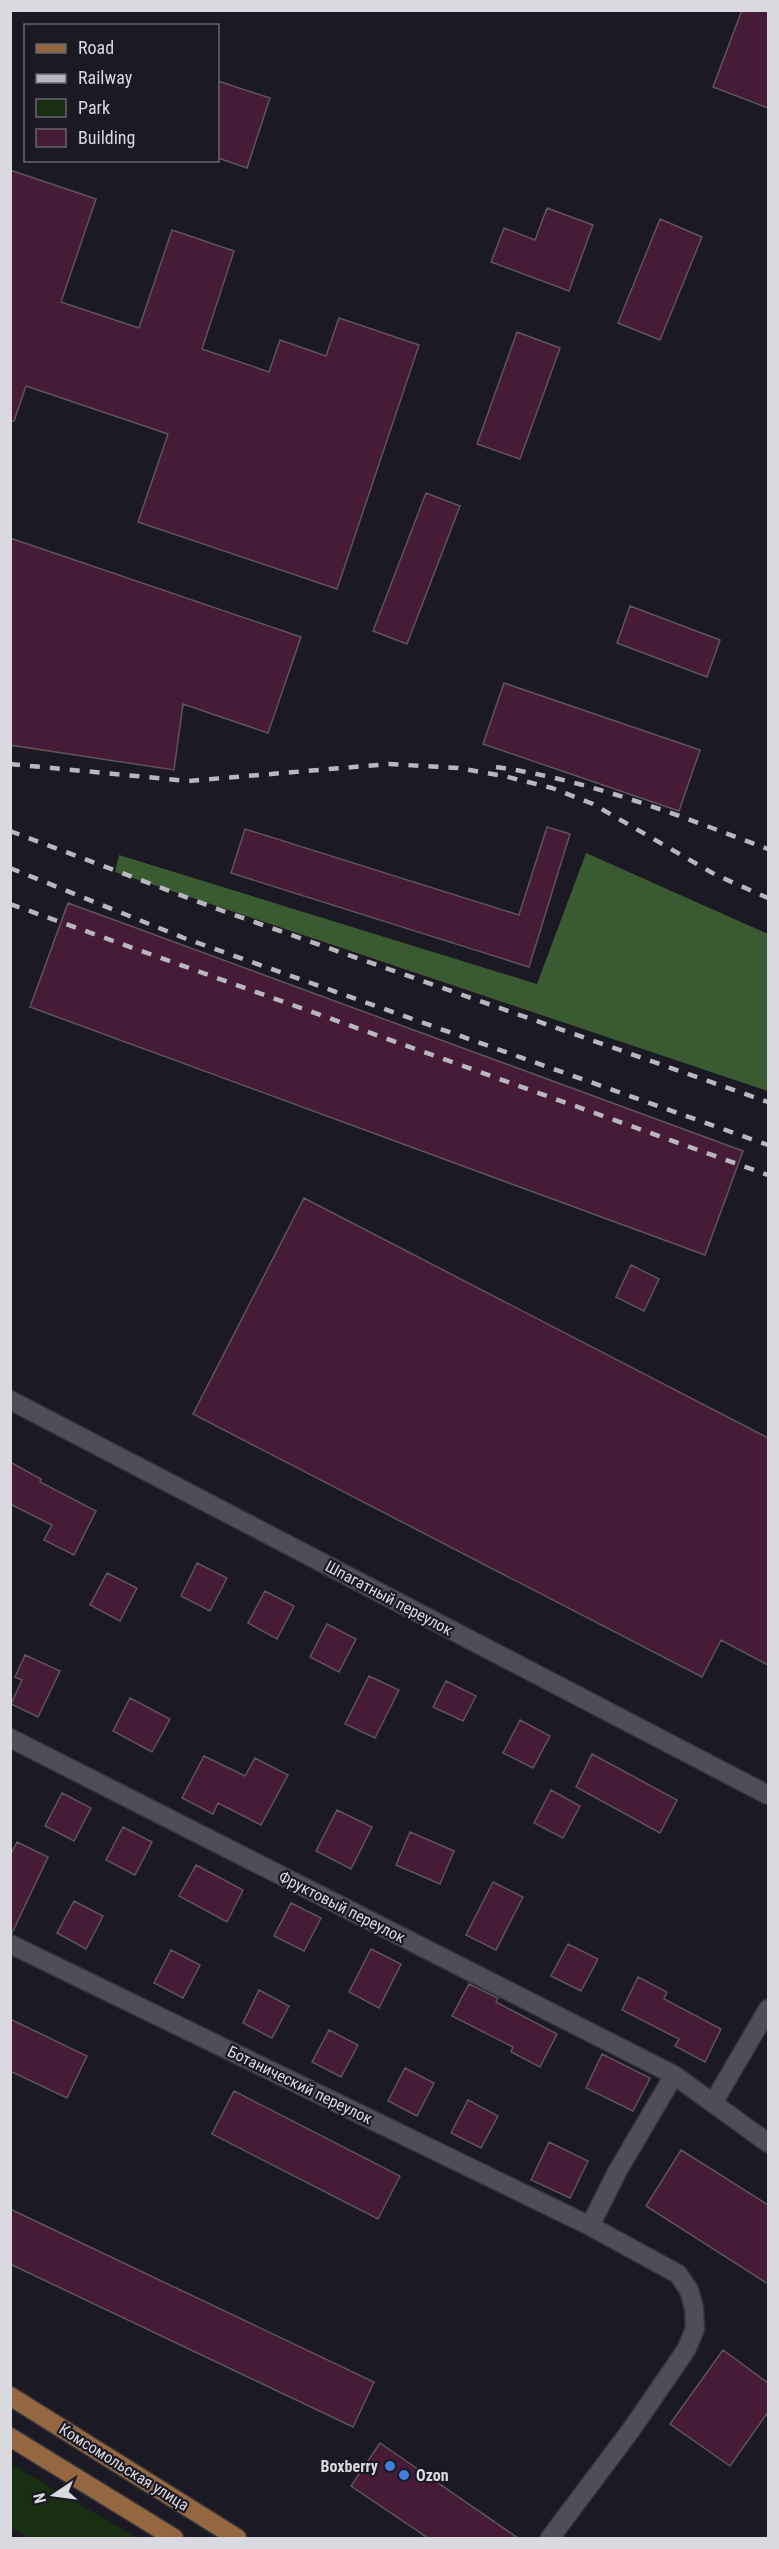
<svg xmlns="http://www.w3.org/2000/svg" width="779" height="2549" font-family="'Roboto Condensed',sans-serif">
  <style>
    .green { fill: #182f11 }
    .forest { fill: #3a5b31 }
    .building { fill: #451b37; stroke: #60545b; stroke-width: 1.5 }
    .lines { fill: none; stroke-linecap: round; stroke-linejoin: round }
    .street-casing { stroke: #35343b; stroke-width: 21 }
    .primary-casing { stroke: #35343b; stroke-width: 21 }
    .street { stroke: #4f4d58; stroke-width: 18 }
    .primary { stroke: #946741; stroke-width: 18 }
    .rail { stroke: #b8b6be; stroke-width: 4.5; stroke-dasharray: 10 10; stroke-linecap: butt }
    .shop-dot { fill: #3f7fe0; stroke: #1b1923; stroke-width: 2 }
    .labels { text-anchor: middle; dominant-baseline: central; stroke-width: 4.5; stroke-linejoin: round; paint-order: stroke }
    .street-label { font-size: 16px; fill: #dad9e0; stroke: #1b1923 }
    .poi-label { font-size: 16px; font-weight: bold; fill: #dad9e0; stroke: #1b1923; text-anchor: end }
  </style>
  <rect width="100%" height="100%" fill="#1b1923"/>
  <path class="green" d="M 11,2464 L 137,2538 L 29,2538 L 11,2528 Z"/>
  <path class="forest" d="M 586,853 L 768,934 L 768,1091 L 115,872 L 119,855 L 537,984 Z"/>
  <path class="building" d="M 742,10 L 768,10 L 768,108 L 713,87 Z
    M 218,81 L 270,98 L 247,168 L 218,158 Z
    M 10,170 L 96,199 L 61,302 L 139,328 L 172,230 L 234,251 L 202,349 L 269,372 L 280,340 L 326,356 L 339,318 L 419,345 L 337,589 L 138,522 L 168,434 L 26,386 L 14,421 L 10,421 Z
    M 547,208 L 593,225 L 569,291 L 491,262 L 504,228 L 535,240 Z
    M 660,219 L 702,237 L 660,340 L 618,323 Z
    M 517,332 L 560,348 L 520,459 L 477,444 Z
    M 426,493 L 460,506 L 407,644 L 373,631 Z
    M 10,538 L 301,637 L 268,733 L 183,704 L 174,770 L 10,745 Z
    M 630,606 L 720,640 L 707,677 L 617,643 Z
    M 504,683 L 700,750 L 679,811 L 483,744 Z
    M 547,827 L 570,834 L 529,967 L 231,873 L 245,829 L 519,915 Z
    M 68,903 L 743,1151 L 705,1255 L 30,1007 Z
    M 304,1198 L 768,1438 L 768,1665 L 721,1640 L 702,1677 L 193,1414 Z
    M 631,1265 L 659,1279 L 644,1311 L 616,1297 Z
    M 10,1462 L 41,1479 L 40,1482 L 96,1511 L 74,1555 L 44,1540 L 52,1525 L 10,1504 Z
    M 197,1563 L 227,1578 L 210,1611 L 181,1596 Z
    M 107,1573 L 137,1588 L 120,1621 L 90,1605 Z
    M 265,1591 L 294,1606 L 277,1639 L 248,1623 Z
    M 327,1624 L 356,1639 L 339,1672 L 310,1657 Z
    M 25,1655 L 60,1671 L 38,1717 L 11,1704 L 22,1680 L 15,1677 Z
    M 369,1676 L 399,1690 L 375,1738 L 345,1724 Z
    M 446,1681 L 476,1696 L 463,1721 L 433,1707 Z
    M 130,1698 L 170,1719 L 152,1752 L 113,1731 Z
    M 520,1720 L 550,1736 L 533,1768 L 503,1753 Z
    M 592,1754 L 677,1800 L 660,1833 L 576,1787 Z
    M 204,1756 L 245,1776 L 255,1758 L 288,1775 L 261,1825 L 218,1803 L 213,1814 L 182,1798 Z
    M 551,1790 L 580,1806 L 563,1838 L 534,1823 Z
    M 62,1793 L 91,1808 L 74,1841 L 45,1826 Z
    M 337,1810 L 372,1827 L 351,1869 L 316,1851 Z
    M 123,1827 L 152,1842 L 135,1875 L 106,1860 Z
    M 410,1832 L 454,1851 L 440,1884 L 396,1865 Z
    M 17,1842 L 48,1857 L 12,1933 L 10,1933 L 10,1856 Z
    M 196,1865 L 243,1890 L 227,1922 L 179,1896 Z
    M 493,1882 L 523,1897 L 496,1950 L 466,1935 Z
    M 74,1901 L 103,1916 L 86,1949 L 57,1933 Z
    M 291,1903 L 321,1918 L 304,1951 L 274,1936 Z
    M 568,1944 L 598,1959 L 581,1991 L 551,1976 Z
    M 371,1949 L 401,1964 L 379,2008 L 349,1992 Z
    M 171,1950 L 200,1965 L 183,1998 L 154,1983 Z
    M 638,1977 L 667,1992 L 664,1999 L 721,2029 L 705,2062 L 675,2046 L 679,2039 L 622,2010 Z
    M 469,1984 L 498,1998 L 496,2002 L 557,2034 L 540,2067 L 511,2052 L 513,2047 L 452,2016 Z
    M 259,1990 L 289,2006 L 272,2038 L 243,2023 Z
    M 10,2019 L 87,2056 L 67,2098 L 10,2071 Z
    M 329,2030 L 358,2045 L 341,2077 L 312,2062 Z
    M 602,2054 L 650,2078 L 633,2111 L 586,2088 Z
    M 405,2068 L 434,2083 L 417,2116 L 388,2101 Z
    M 234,2091 L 400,2176 L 378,2219 L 212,2134 Z
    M 468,2100 L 498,2116 L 481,2148 L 451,2133 Z
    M 549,2142 L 588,2161 L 570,2198 L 531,2180 Z
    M 681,2150 L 768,2205 L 768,2284 L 646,2206 Z
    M 10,2209 L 374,2382 L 353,2427 L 10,2264 Z
    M 723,2350 L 768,2383 L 768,2412 L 730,2466 L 670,2424 Z
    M 380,2443 L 518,2538 L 428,2538 L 351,2486 Z"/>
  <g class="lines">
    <defs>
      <path id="street" d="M 10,1400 L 768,1795
        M 10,1738 L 674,2075 L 768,2143
        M 10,1944 L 590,2226 L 678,2274 L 689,2290 L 694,2308 L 695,2329 L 686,2350 L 631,2430 L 550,2538
        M 713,2103 L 768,2009
        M 590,2226 L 617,2172 L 674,2075"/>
      <path id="primary" d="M 10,2396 L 237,2538
        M 10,2437 L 174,2538"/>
    </defs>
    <use href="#street" class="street-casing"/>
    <use href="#primary" class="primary-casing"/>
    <use href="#street" class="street"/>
    <use href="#primary" class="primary"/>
    <path class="rail" d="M 10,764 L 188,781 L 389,764 L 458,768 L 504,776 L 552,788 L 593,804 L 716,875 L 768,898
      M 496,767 C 590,780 680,816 768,849
      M 10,831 L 223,911 L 768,1102
      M 10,868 L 184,938 L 768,1145
      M 10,904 L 768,1175"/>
  </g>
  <g class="shop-dot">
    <circle cx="390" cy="2466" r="6"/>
    <circle cx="404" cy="2475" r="6"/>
  </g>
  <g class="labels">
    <g class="street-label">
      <text transform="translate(389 1598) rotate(28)">Шпагатный переулок</text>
      <text transform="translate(342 1907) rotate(27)">Фруктовый переулок</text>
      <text transform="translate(300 2085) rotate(26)">Ботанический переулок</text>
      <text transform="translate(124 2467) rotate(32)">Комсомольская улица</text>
    </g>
    <g class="poi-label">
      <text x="378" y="2466">Boxberry</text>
      <text x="416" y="2475" text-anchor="start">Ozon</text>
    </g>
  </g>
  <rect width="779" height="2549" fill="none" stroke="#dad9e0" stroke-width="24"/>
  <rect x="24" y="24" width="195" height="138" fill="#1b1923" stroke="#67666f" stroke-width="1.5"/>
  <rect x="36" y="44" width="30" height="9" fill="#946741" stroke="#67666f" stroke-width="1.5"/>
  <text x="78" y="54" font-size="18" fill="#dad9e0">Road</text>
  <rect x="36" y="74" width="30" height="9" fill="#b8b6be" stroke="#67666f" stroke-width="1.5"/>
  <text x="78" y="84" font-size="18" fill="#dad9e0">Railway</text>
  <rect x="36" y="99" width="30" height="18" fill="#182f11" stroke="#67666f" stroke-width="1.5"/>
  <text x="78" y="114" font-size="18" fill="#dad9e0">Park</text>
  <rect x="36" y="129" width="30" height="18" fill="#451b37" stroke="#67666f" stroke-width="1.5"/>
  <text x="78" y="144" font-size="18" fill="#dad9e0">Building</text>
  <g transform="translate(54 2495) rotate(257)" stroke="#1b1923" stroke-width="4.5" paint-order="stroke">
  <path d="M0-4.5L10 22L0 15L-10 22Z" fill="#dad9e0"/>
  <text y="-9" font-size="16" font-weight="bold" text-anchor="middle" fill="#dad9e0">N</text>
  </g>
</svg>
